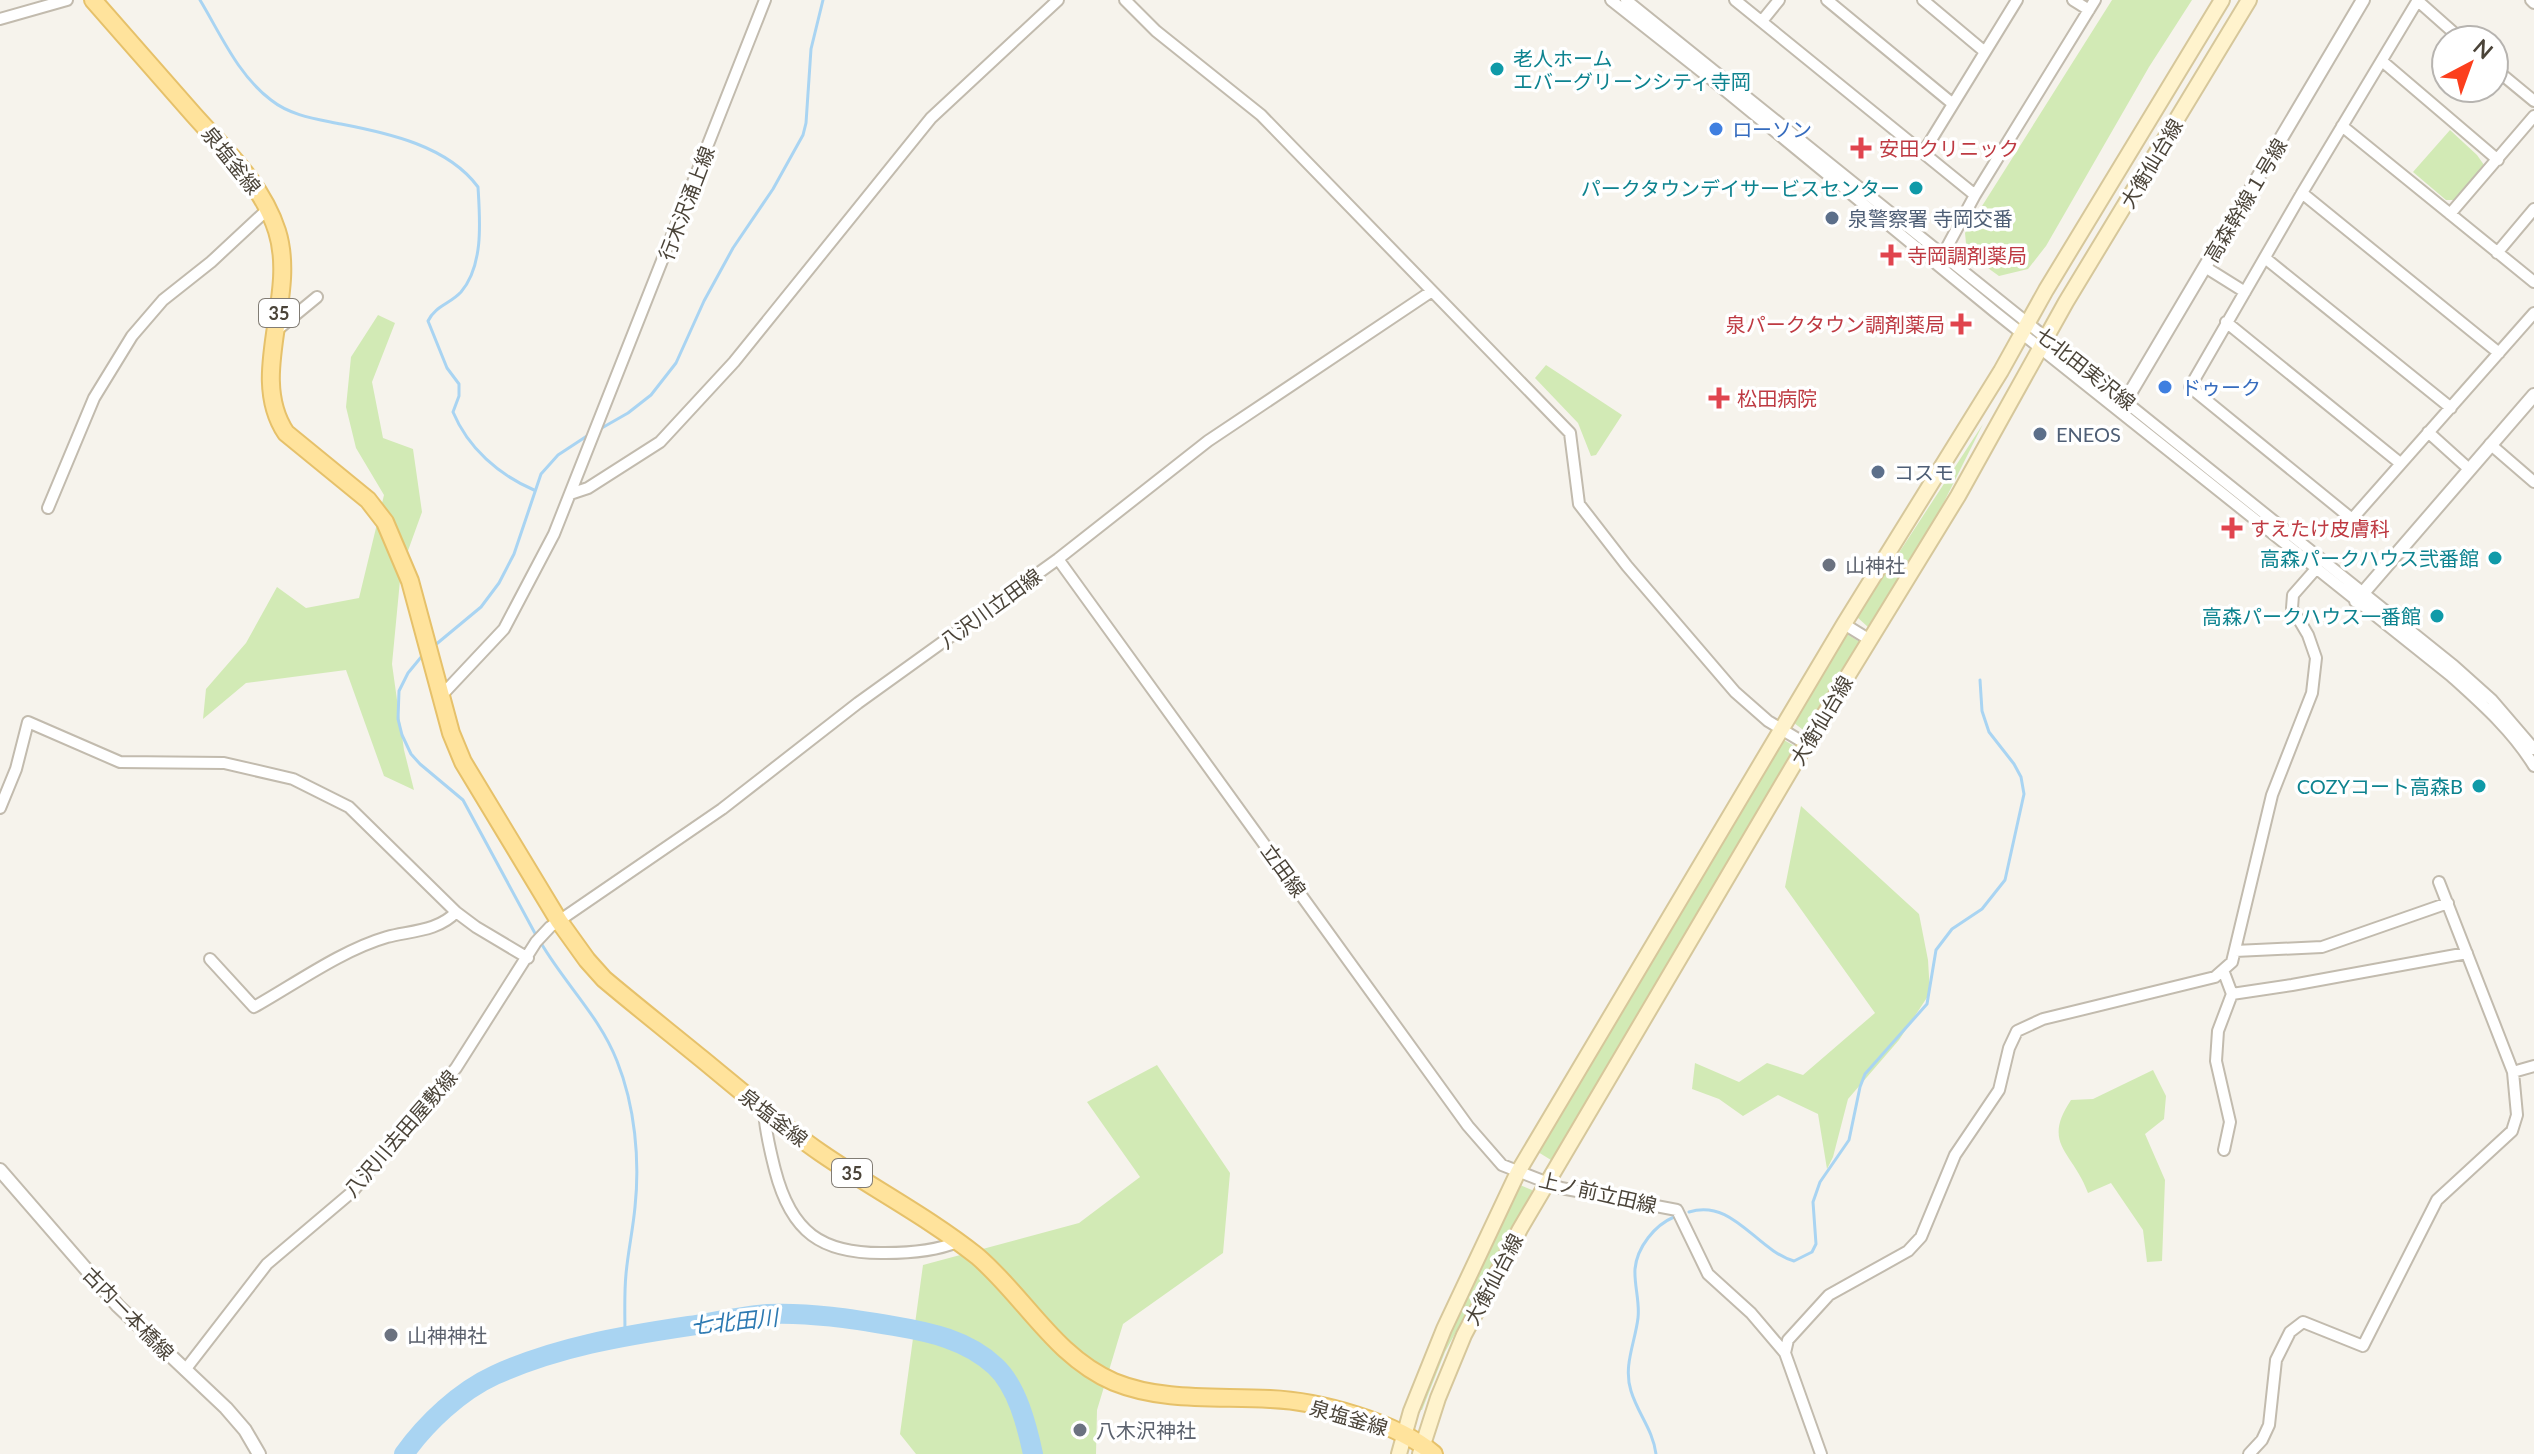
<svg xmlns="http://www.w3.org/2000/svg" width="2534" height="1454" font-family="Lato,'Noto Sans JP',sans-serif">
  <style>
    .green { fill: #d2eab5 }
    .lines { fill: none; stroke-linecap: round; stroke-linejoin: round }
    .stream { stroke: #a9d4f2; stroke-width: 3 }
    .river { stroke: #a9d4f2; stroke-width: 20 }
    .minor-casing { stroke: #c2bbae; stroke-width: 14 }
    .tertiary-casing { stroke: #c2bbae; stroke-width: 16 }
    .secondary-casing { stroke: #d6c79b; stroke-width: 18 }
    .primary-casing { stroke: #e6c16a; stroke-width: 20 }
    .minor { stroke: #fff; stroke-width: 10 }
    .tertiary { stroke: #fff; stroke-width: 12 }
    .secondary { stroke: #fff3cd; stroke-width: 14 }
    .primary { stroke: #ffe39c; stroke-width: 16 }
    .culture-dot { fill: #0f9aa8; stroke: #fff; stroke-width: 3 }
    .shop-dot { fill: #3f7fe0; stroke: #fff; stroke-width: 3 }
    .health-dot { fill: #e0444e; stroke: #fff; stroke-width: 3 }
    .service-dot { fill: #5c6f8a; stroke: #fff; stroke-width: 3 }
    .worship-dot { fill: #6b7280; stroke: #fff; stroke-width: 3 }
    .labels { text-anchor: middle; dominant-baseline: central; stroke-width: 7; stroke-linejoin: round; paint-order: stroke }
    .shield { fill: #fff; stroke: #817c74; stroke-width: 2 }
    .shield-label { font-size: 18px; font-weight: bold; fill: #4b4439 }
    .culture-label { font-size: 20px; fill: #0d838f; stroke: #fff; text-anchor: end }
    .shop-label { font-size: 20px; fill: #366cbe; stroke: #fff; text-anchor: start }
    .health-label { font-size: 20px; fill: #be3a42; stroke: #fff; text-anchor: start }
    .street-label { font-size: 20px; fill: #4b4439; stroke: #fff }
    .service-label { font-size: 20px; fill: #4e5e75; stroke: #fff; text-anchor: start }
    .worship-label { font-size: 20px; fill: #5b616d; stroke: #fff; text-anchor: start }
    .water-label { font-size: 22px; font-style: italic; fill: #2e7ab2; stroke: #fff }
  </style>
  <rect width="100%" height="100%" fill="#f6f3ec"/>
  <path class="green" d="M 2112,0 L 2192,0 L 2149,67 L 2046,246 L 2028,269 L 1999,276 L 1967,253 L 1965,233 Z
    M 2450,130 L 2477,155 L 2484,165 L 2457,200 L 2446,200 L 2413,172 Z
    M 378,315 L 395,323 L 372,382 L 383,438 L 413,449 L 422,512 L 401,570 L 392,664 L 404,750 L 414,790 L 384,776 L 346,670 L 246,683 L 203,719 L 206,689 L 246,643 L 277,587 L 306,608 L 359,598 L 384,495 L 356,448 L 346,407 L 351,357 Z
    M 1546,365 L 1622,415 L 1596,455 L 1591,456 L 1578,423 L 1535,378 Z
    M 1983,424 L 1939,512 L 1868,627 L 1857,617 Z
    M 1847,634 L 1860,642 L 1806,732 L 1794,723 Z
    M 1784,740 L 1798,748 L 1551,1160 L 1538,1152 Z
    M 1801,806 L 1919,914 L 1928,960 L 1930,993 L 1899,1040 L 1848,1099 L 1833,1157 L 1827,1169 L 1818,1114 L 1778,1095 L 1743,1116 L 1719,1099 L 1692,1089 L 1695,1063 L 1739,1082 L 1767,1063 L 1803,1075 L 1875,1013 L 1785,887 Z
    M 1157,1065 L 1230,1173 L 1223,1253 L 1123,1324 L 1097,1410 L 1096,1454 L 916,1454 L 900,1434 L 923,1265 L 1079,1223 L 1140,1177 L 1087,1102 Z
    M 2153,1070 L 2166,1096 L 2164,1119 L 2145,1134 L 2165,1180 L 2162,1261 L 2147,1262 L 2143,1230 L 2111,1183 L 2088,1193 C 2073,1151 2041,1145 2071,1100 L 2093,1099 Z
    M 1520,1185 L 1532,1190 L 1532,1193 L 1445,1352 L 1422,1410 L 1419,1410 L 1493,1234 Z"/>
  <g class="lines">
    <path class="stream" d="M 200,0 C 221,35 238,75 271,100 C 291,116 317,119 341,124 C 388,133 448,146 478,187 C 480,220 484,265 461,292 C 450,304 435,306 428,321 L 447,368 L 459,384 L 459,396 L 453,412 C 468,448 499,475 534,490
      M 600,429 L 628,413 L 651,395 L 676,363 L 704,301 L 733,248 L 773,189 L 803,135 L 806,123 L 811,49 L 823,0
      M 434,646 L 481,607 L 499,583 L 514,554 L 541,474 L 558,455 L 590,434
      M 422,656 L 408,673 L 399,691 L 398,719 L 402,735 L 411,754 L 420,764 L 463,800 L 537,937
      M 541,943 C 565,984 600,1017 617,1061 C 635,1106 640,1160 635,1207 C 633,1229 628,1252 626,1274 C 624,1294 625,1315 625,1336
      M 1689,1212 C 1733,1198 1756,1250 1794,1261 L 1812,1252 L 1816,1244 L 1813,1202 L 1820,1182 L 1849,1140 L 1860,1087 L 1865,1074 L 1927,1004 L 1936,950 L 1952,929 L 1982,909 L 2005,880 L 2024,794 L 2021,777 L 2014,764 L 1989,732 L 1982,711 L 1980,680
      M 1656,1454 C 1653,1430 1638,1414 1631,1391 C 1623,1366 1635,1343 1638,1318 C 1640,1302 1634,1285 1635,1269 C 1637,1247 1655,1225 1674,1217"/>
    <path class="river" d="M 404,1454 C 426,1423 460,1391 495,1375 C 557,1347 622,1336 689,1326 C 715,1322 741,1316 767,1314 C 809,1312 853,1319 894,1326 C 930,1332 967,1340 995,1366 C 1017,1386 1027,1426 1033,1454"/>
    <defs>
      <path id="minor" d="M 1125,0 L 1156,31 L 1261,115 L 1570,433 L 1579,504 L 1627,566 L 1735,692 L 1768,721 L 1806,744
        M 1611,0 L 1716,83 L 1995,312 L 2450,675 C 2481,703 2512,730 2534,766
        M 1626,0 L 2454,666 L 2492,700 L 2534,749
        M 1735,0 L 1975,195
        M 1827,0 L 1953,104
        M 1923,0 L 1985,52
        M 2073,0 L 2089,10
        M 2418,0 L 2302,193 L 2190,387 L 2352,519 L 2534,313
        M 2531,0 L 2534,3
        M 2418,1 L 2462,40
        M 0,19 L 67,0
        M 1762,21 L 1779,0
        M 2382,61 L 2498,160
        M 2494,68 L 2534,101
        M 2342,126 L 2534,282
        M 1923,153 L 2017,0
        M 2302,193 L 2499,353
        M 2450,214 L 2534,116
        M 2497,253 L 2534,209
        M 2265,258 L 2451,408
        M 1940,260 L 1975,195 L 2095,0
        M 2205,267 L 2245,292
        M 2226,322 L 2400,463
        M 277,330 L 317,297
        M 2428,432 L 2469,469
        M 2490,444 L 2534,482
        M 570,494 L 588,488 L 660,442 L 734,362 L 931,118 L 1058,0
        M 48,508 L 94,398 L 132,336 L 163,300 L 211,262 L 268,209
        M 1058,559 L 1468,1126 L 1502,1165 L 1561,1188 L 1677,1210 L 1708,1274 L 1751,1313 L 1785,1353 L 1821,1454
        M 1844,624 L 1870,640
        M 441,696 L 504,629 L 554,534 L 765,0
        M 0,808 L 16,769 L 28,722 L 120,762 L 224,763 L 293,779 L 349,807 L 456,912 L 476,927 L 528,958
        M 2235,951 L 2322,947 L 2448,903
        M 210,959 L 254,1007 C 295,984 342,950 387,937 C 410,931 439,931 456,912
        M 2223,970 L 2232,994 L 2218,1031 L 2216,1061 L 2230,1122 L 2224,1150
        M 2232,994 L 2292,985 L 2467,953
        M 2513,1072 L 2534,1066
        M 764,1110 C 765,1131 770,1150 775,1170 C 791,1232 821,1254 885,1253 C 908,1253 936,1251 957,1242
        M 1785,1353 L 1788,1340 L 1829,1295 L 1908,1251 L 1921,1237 L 1955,1155 L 1999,1090 L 2009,1048 L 2017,1031 L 2043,1019 L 2215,977 L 2232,962 L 2272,795 L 2312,693 L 2316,658 L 2308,635 L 2292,608 L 2293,595 L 2315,570
        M 185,1370 L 267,1264 L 352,1192 L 456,1068 L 536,942 L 550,927 L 722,809 L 858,703 L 1058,559 L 1208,441 L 1432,291
        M 2249,1454 L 2262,1440 L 2269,1425 L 2276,1360 L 2290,1332 L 2303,1322 L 2363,1346 L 2437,1200 L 2512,1131 L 2517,1115 L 2513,1072 L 2439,882"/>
      <path id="tertiary" d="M 2126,400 L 2363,0
        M 2356,601 L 2534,395
        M 0,1170 L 118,1306 L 226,1408 L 245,1430 L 259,1454"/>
      <path id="secondary" d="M 1399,1454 L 1411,1411 L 1444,1329 L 1518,1172 L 1844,624 L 2001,371 L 2046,290 L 2222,0
        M 1420,1454 L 1438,1398 L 1464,1335 L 1520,1229 L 1806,744 L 1958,496 L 2066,302 L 2249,0"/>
      <path id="primary" d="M 93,0 C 126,38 160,76 193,114 C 225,150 262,184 277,231 C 298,297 247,375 286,433 L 368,500 L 385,522 L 410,581 L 451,733 L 463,762 L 559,921 L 587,960 L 604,979 C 636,1006 669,1032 702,1059 C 741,1091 779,1124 821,1153 C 872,1188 928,1217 977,1256 C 1024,1296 1055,1357 1114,1382 C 1163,1402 1218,1396 1270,1399 C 1319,1401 1396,1422 1434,1454"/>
    </defs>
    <use href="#minor" class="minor-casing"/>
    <use href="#tertiary" class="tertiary-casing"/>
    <use href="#secondary" class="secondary-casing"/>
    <use href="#primary" class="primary-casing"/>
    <use href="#minor" class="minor"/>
    <use href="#tertiary" class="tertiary"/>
    <use href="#secondary" class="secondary"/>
    <use href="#primary" class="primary"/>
  </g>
  <g class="culture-dot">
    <circle cx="1497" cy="69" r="8"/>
    <circle cx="1916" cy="188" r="8"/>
    <circle cx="2495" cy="558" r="8"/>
    <circle cx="2437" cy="616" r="8"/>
    <circle cx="2479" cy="786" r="8"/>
  </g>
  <g class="shop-dot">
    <circle cx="1716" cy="129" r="8"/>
    <circle cx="2165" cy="387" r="8"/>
  </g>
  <g class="health-dot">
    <path d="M1857 136h8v8h8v8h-8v8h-8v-8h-8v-8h8z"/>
    <path d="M1887 243h8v8h8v8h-8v8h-8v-8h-8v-8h8z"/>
    <path d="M1957 312h8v8h8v8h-8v8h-8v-8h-8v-8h8z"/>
    <path d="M1715 386h8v8h8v8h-8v8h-8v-8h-8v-8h8z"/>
    <path d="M2228 516h8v8h8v8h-8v8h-8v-8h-8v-8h8z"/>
  </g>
  <g class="service-dot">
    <circle cx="1832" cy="218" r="8"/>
    <circle cx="2040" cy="434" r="8"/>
    <circle cx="1878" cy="472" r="8"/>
  </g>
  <g class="worship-dot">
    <circle cx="1829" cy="565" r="8"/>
    <circle cx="391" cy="1335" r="8"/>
    <circle cx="1080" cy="1430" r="8"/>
  </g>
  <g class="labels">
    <g class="shield">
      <rect x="259" y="299" width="40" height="28" rx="6"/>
      <rect x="832" y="1159" width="40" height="28" rx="6"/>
    </g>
    <g class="shield-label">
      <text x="279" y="313">35</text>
      <text x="852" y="1173">35</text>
    </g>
    <g class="culture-label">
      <text x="1513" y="58" text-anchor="start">老人ホーム<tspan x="1513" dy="23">エバーグリーンシティ寺岡</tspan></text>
      <text x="1900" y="188">パークタウンデイサービスセンター</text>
      <text x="2479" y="558">高森パークハウス弐番館</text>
      <text x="2421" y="616">高森パークハウス一番館</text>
      <text x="2463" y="786">COZYコート高森B</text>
    </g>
    <g class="shop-label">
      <text x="1732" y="129">ローソン</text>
      <text x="2181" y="387">ドゥーク</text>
    </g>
    <g class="health-label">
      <text x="1879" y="148">安田クリニック</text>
      <text x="1907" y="255">寺岡調剤薬局</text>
      <text x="1945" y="324" text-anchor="end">泉パークタウン調剤薬局</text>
      <text x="1737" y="398">松田病院</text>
      <text x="2250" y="528">すえたけ皮膚科</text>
    </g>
    <g class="street-label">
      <text transform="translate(232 160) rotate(51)">泉塩釜線</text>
      <text transform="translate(2151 163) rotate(-59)">大衡仙台線</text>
      <text transform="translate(2245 200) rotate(-59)">高森幹線１号線</text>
      <text transform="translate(686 203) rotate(-69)">行木沢涌上線</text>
      <text transform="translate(2086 368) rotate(38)">七北田実沢線</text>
      <text transform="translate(990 608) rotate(-36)">八沢川立田線</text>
      <text transform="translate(1821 720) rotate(-59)">大衡仙台線</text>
      <text transform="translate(1284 870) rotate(54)">立田線</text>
      <text transform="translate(774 1117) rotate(38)">泉塩釜線</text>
      <text transform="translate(400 1133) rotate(-49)">八沢川去田屋敷線</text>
      <text transform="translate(1598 1192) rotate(13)">上ノ前立田線</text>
      <text transform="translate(1493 1279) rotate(-62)">大衡仙台線</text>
      <text transform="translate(129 1313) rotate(46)">古内一本橋線</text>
      <text transform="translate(1349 1417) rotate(16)">泉塩釜線</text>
    </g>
    <g class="service-label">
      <text x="1848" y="218">泉警察署 寺岡交番</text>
      <text x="2056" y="434">ENEOS</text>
      <text x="1894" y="472">コスモ</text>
    </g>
    <g class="worship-label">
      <text x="1845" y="565">山神社</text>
      <text x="407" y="1335">山神神社</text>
      <text x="1096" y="1430">八木沢神社</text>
    </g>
    <g class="water-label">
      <text transform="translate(734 1321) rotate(-6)">七北田川</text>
    </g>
  </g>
  <g transform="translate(2470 64) rotate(41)"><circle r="38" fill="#ffffff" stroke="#b7b4b0" stroke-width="2"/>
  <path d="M0-6L14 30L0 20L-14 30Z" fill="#fc3f1d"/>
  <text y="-12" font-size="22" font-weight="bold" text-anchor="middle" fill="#4b4439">N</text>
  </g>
</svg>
